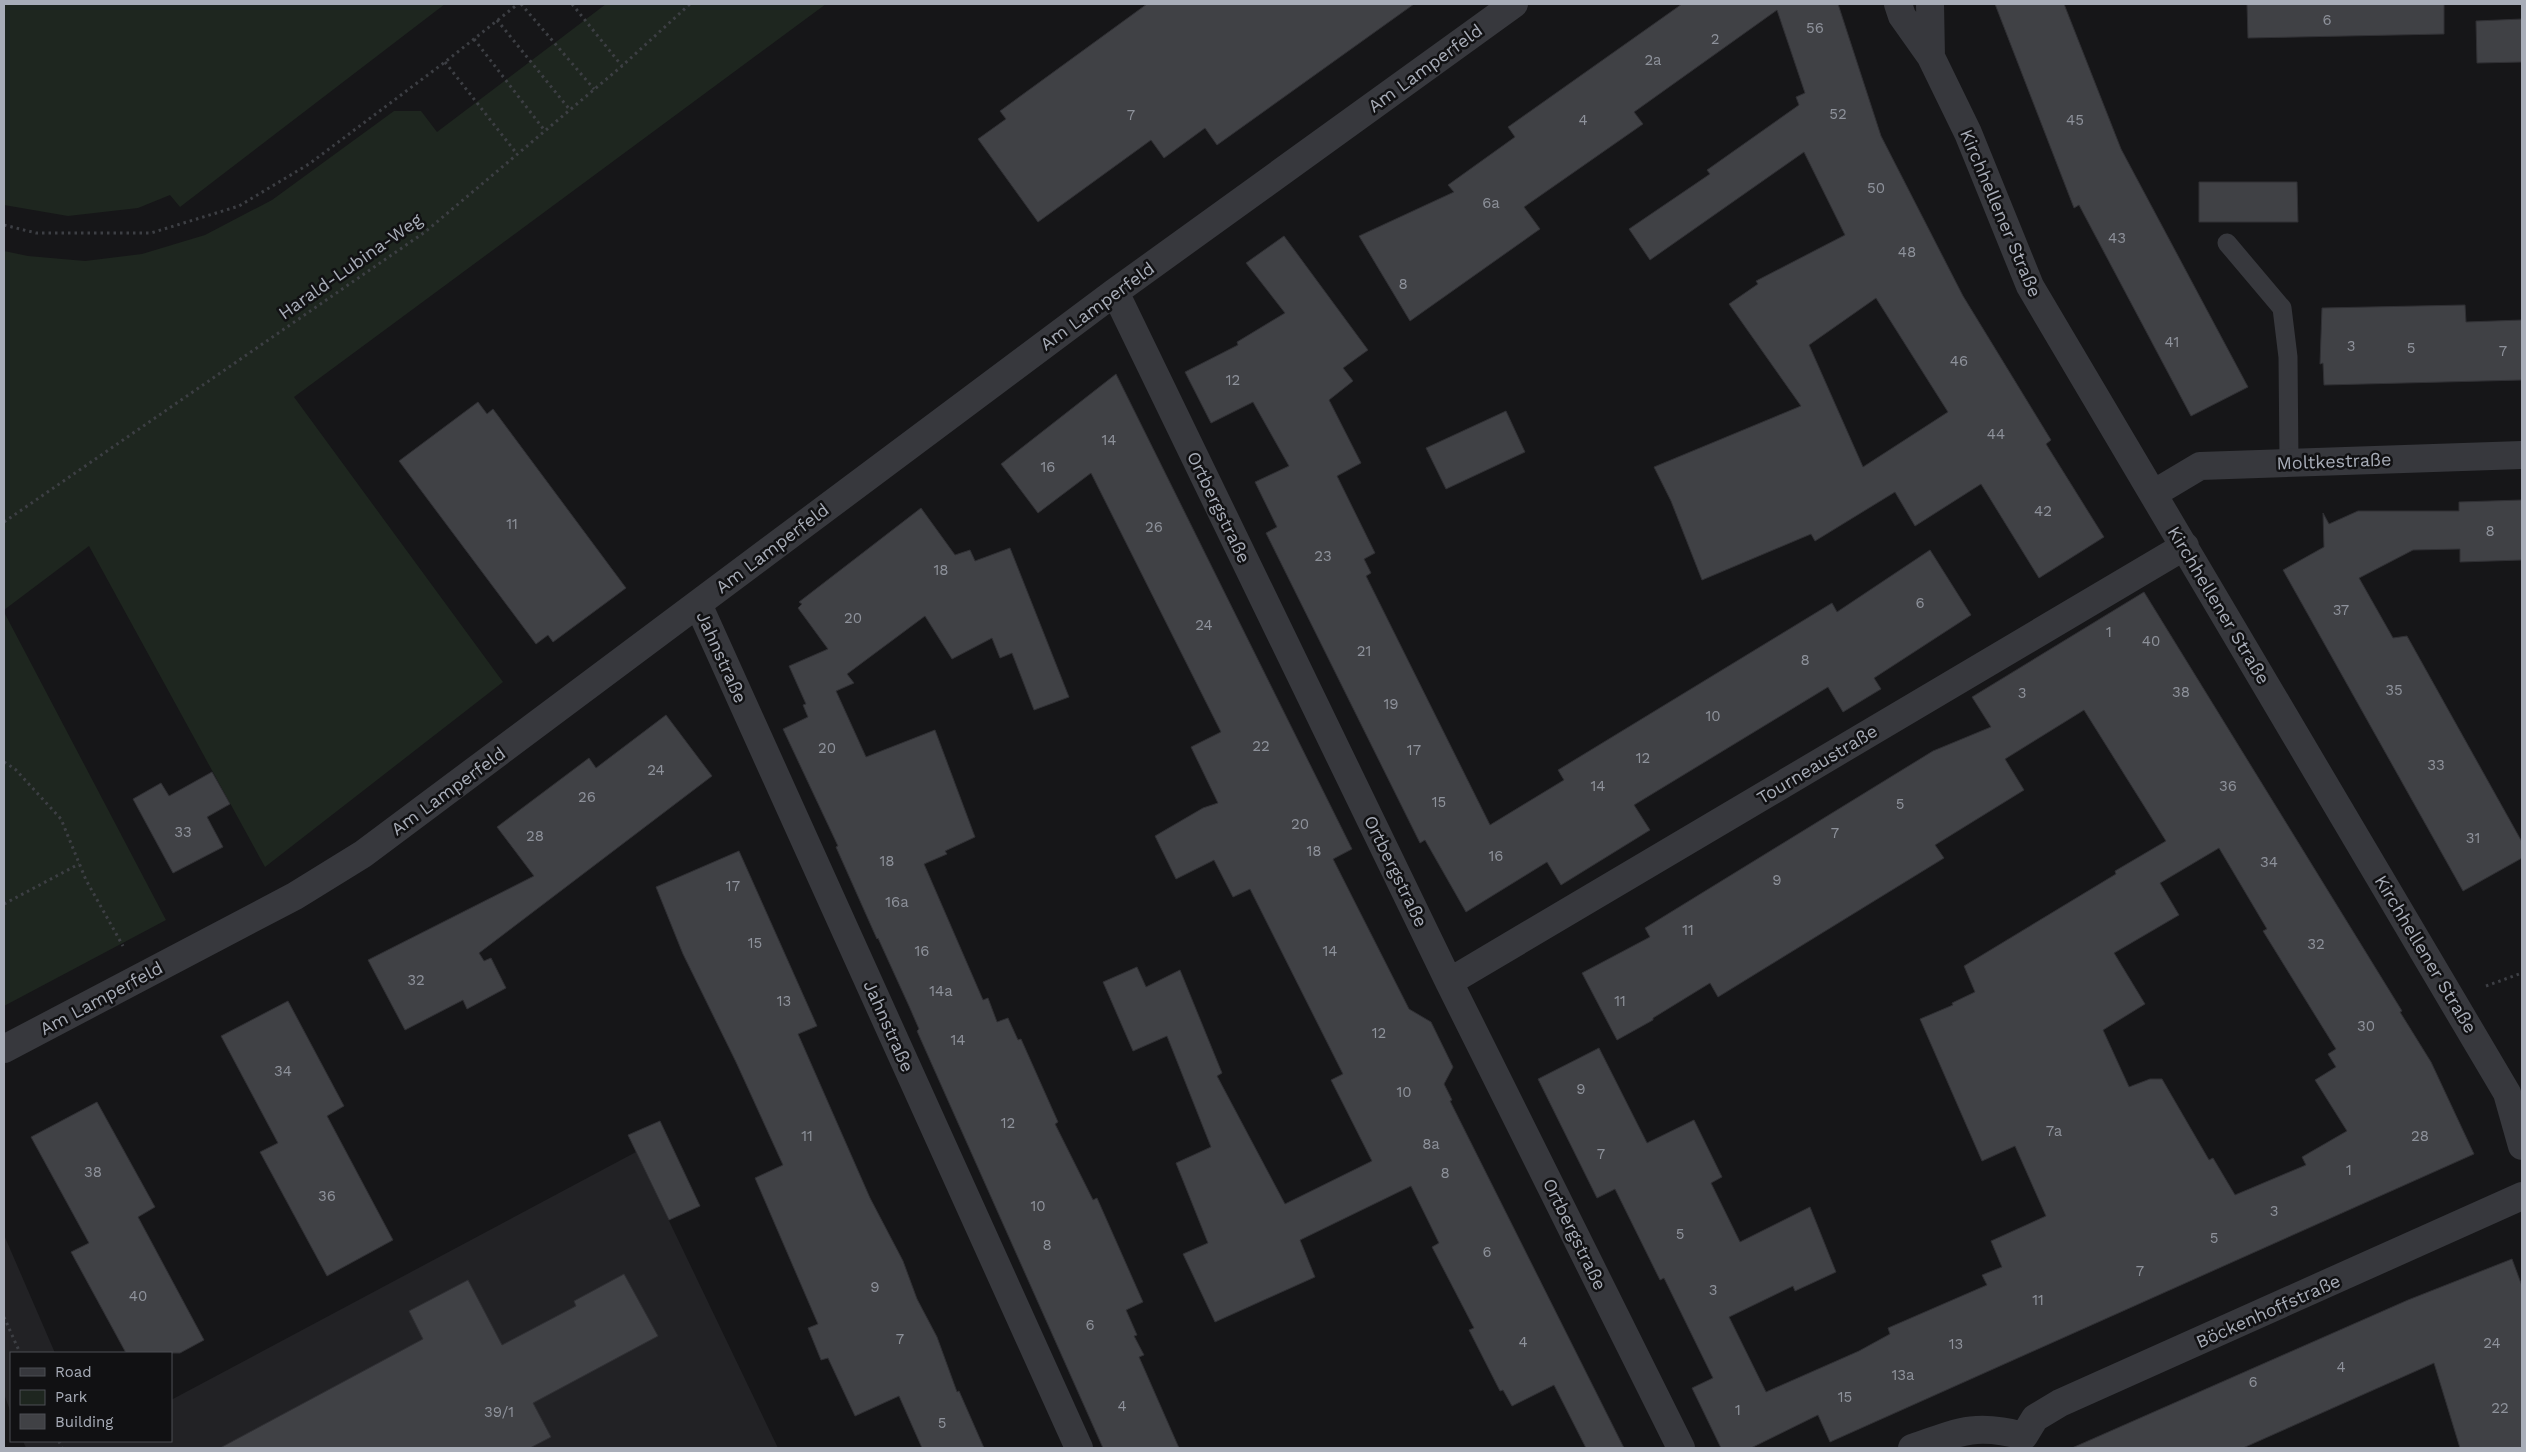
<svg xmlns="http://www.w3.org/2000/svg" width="2526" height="1452" font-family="'Work Sans',sans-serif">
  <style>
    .built { fill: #222225 }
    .green { fill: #1e261f }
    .building { fill: #404145; stroke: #303034; fill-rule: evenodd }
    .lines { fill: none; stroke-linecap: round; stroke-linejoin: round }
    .path { stroke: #3d3f44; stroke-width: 3; stroke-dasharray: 2.5 4; stroke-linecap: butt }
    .service { stroke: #37383d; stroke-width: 19 }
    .minor { stroke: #37383d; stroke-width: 28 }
    .labels { text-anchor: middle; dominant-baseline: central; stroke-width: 5; stroke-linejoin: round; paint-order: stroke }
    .number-label { font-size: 15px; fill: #8e929b }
    .street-label { font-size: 18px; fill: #a8adb8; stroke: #111113 }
  </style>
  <rect width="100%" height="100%" fill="#161618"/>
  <path class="built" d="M 636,1152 L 778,1448 L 26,1448 L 23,1441 L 171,1441 L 171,1400 Z
    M 4,1235 L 55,1353 L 11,1353 L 11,1413 L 4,1394 Z"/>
  <path class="green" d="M 4,4 L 445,4 L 180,207 L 170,195 L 138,208 L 68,216 L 4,205 Z
    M 606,4 L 826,4 L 294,397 L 503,682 L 265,867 L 89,546 L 4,610 L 4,251 L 28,256 L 85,261 L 142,254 L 205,235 L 272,200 L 394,111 L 421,111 L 437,132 Z
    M 4,612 L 166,920 L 4,1006 Z"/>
  <path class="building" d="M 1147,4 L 1414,4 L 1217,145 L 1205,128 L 1164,158 L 1151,140 L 1038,222 L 978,139 L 1006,119 L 1000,111 Z
    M 1682,4 L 1838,4 L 1881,136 L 1963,296 L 2051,440 L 2046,444 L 2104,537 L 2039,578 L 1981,484 L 1915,526 L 1895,492 L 1815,541 L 1811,534 L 1702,580 L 1671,501 L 1654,467 L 1801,406 L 1729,304 L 1758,284 L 1756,281 L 1845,235 L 1804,152 L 1650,260 L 1629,229 L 1710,174 L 1707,170 L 1799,105 L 1796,97 L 1805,93 L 1777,10 L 1634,112 L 1643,124 L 1524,207 L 1540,229 L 1410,321 L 1359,236 L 1454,192 L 1448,185 L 1515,137 L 1508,127 ZM 1876,298 L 1948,412 L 1863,467 L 1809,345 Z
    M 1995,4 L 2064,4 L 2121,149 L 2248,387 L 2191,416 L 2079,205 L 2074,208 Z
    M 2247,4 L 2444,4 L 2444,34 L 2248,38 Z
    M 2522,19 L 2522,62 L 2477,63 L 2476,21 Z
    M 2199,182 L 2297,182 L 2298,222 L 2199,222 Z
    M 1284,236 L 1368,350 L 1343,368 L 1353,381 L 1329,400 L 1361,463 L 1337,476 L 1375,553 L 1364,559 L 1371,573 L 1366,576 L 1490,825 L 1564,780 L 1558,770 L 1832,603 L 1837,612 L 1930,550 L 1971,615 L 1874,678 L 1881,689 L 1843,712 L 1828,687 L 1634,805 L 1650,830 L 1561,885 L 1547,862 L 1466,912 L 1425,840 L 1420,843 L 1266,533 L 1277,527 L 1255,482 L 1289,466 L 1253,402 L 1211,423 L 1185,372 L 1238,345 L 1237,342 L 1285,313 L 1246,263 Z
    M 2465,305 L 2466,322 L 2522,320 L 2522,380 L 2324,385 L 2323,363 L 2320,364 L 2322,308 Z
    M 1116,374 L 1352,849 L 1333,859 L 1409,1009 L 1431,1022 L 1453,1067 L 1444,1084 L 1452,1100 L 1450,1101 L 1624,1448 L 1586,1448 L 1554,1385 L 1512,1406 L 1503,1390 L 1500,1391 L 1469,1330 L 1474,1328 L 1432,1247 L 1439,1243 L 1411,1186 L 1300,1240 L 1315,1277 L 1215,1322 L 1183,1254 L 1208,1243 L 1176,1163 L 1211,1147 L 1167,1036 L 1133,1051 L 1103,982 L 1137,967 L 1146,987 L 1180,970 L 1222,1073 L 1217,1076 L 1285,1204 L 1372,1161 L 1331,1080 L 1343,1074 L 1250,889 L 1233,897 L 1214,860 L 1176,879 L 1155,836 L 1203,808 L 1218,803 L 1191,747 L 1221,732 L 1091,473 L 1038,513 L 1001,464 Z
    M 478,402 L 487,414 L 493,409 L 626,588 L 553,642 L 548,635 L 536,644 L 399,461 Z
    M 1506,411 L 1525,452 L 1446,489 L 1426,448 Z
    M 2522,500 L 2522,560 L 2460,562 L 2460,549 L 2413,550 L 2359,578 L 2393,638 L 2407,636 L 2522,842 L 2522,858 L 2463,891 L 2283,570 L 2324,547 L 2323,513 L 2329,524 L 2358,511 L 2459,511 L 2459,502 Z
    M 921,508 L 955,555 L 970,550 L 975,561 L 1010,548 L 1069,697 L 1034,710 L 1012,653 L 1000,658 L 992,638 L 952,659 L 925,616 L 847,674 L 854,683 L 836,691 L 866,757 L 935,730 L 975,837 L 945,851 L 947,854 L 924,864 L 983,1000 L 988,998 L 997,1022 L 1008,1018 L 1018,1040 L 1021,1039 L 1058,1122 L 1055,1124 L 1093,1200 L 1097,1198 L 1143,1302 L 1126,1310 L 1137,1335 L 1134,1336 L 1144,1355 L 1139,1357 L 1179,1448 L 1103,1448 L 917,1031 L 919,1029 L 909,1006 L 878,938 L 877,939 L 836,847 L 838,846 L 783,729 L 808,717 L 803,705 L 806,704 L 789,666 L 828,649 L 798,608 L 802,604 L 799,602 Z
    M 2144,592 L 2402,1011 L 2400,1012 L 2431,1062 L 2474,1154 L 1830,1442 L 1818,1415 L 1751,1448 L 1721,1448 L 1692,1388 L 1713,1378 L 1664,1278 L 1660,1280 L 1615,1189 L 1597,1198 L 1538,1079 L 1599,1048 L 1647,1143 L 1694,1120 L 1722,1177 L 1711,1183 L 1740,1242 L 1810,1207 L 1836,1272 L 1795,1291 L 1793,1286 L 1729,1317 L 1766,1392 L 1859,1351 L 1890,1334 L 1888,1328 L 1987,1285 L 1982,1275 L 2002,1267 L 1991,1241 L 2046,1216 L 2015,1146 L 1982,1161 L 1920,1019 L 1953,1005 L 1952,1003 L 1975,992 L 1964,966 L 2116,874 L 2115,871 L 2166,841 L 2084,710 L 2005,759 L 2024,790 L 1935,845 L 1944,858 L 1718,997 L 1710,983 L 1653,1018 L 1653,1020 L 1617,1040 L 1582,973 L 1650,937 L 1645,928 L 1933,751 L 1991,727 L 1972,697 ZM 2219,848 L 2267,929 L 2263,931 L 2336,1049 L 2328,1054 L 2336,1067 L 2315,1080 L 2347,1131 L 2302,1157 L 2306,1165 L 2235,1195 L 2213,1158 L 2209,1160 L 2162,1079 L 2150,1079 L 2129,1087 L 2103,1030 L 2145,1004 L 2114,953 L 2179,915 L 2160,883 Z
    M 666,715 L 712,776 L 479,953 L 484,961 L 491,958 L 506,988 L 467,1009 L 463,1000 L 405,1030 L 368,960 L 534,876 L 497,827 L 589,758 L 596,768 Z
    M 212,772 L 230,804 L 207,817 L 223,847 L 173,873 L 133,799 L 161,783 L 169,796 Z
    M 739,851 L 817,1026 L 798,1034 L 870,1198 L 903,1261 L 917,1299 L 937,1337 L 957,1392 L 959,1391 L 984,1448 L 922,1448 L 899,1396 L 855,1416 L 828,1358 L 821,1360 L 808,1328 L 818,1324 L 755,1178 L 783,1165 L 736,1062 L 683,954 L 656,887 Z
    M 288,1001 L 344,1106 L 327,1116 L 393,1240 L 327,1276 L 260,1152 L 278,1143 L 221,1036 Z
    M 97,1102 L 155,1207 L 138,1217 L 204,1340 L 180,1353 L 126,1353 L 71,1252 L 89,1243 L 31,1137 Z
    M 660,1121 L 700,1206 L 669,1220 L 628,1135 Z
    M 2512,1259 L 2522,1286 L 2522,1448 L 2460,1448 L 2434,1363 L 2243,1448 L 2072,1448 L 2408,1300 Z
    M 624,1274 L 658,1336 L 533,1403 L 551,1437 L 530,1448 L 220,1448 L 423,1339 L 409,1311 L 468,1280 L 502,1345 L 576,1306 L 574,1301 Z"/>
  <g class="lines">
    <path class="path" d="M 521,4 L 594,89
      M 572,4 L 622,66
      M 497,20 L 570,110
      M 474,39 L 545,131
      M 445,62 L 517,154
      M 4,225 L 36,233 L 151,233 L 239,206 L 309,164 L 445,62 L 518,4
      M 4,522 L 425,232 L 622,66 L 690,4
      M 4,762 L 15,769 L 61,819 L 86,880 L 123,946
      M 4,904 L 79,864
      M 2486,986 L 2522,973
      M 4,1317 L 20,1353
      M 59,1441 L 62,1448"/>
    <path class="service" d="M 2227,243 L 2282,308 L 2288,357 L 2289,462"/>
    <path class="minor" d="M 1898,4 L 1902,16 L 1931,57 L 1930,4
      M 1931,57 L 1968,133 L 2030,286 L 2507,1093 L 2522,1146
      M 1115,292 L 1449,982 L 1681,1448
      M 2153,494 L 2200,466 L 2522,455
      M 698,604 L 1079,1448
      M 1449,982 L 2185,546
      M 4,1049 L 295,896 L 363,854 L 1115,292 L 1514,4
      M 1912,1448 C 1958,1432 1975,1423 2024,1436 L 2035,1418 L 2060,1403 L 2522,1196"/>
  </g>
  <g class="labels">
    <g class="number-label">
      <text x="2327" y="20">6</text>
      <text x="1815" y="28">56</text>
      <text x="1715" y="39">2</text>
      <text x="1653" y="60">2a</text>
      <text x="1838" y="114">52</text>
      <text x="1131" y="115">7</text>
      <text x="1583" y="120">4</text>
      <text x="2075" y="120">45</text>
      <text x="1876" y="188">50</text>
      <text x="1491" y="203">6a</text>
      <text x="2117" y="238">43</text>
      <text x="1907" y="252">48</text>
      <text x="1403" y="284">8</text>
      <text x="2172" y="342">41</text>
      <text x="2351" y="346">3</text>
      <text x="2411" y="348">5</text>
      <text x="2503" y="351">7</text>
      <text x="1959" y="361">46</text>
      <text x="1233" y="380">12</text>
      <text x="1996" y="434">44</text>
      <text x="1109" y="440">14</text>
      <text x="1048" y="467">16</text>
      <text x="2043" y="511">42</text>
      <text x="512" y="524">11</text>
      <text x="1154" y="527">26</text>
      <text x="2490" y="531">8</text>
      <text x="1323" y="556">23</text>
      <text x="941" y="570">18</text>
      <text x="1920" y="603">6</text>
      <text x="2341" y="610">37</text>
      <text x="853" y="618">20</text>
      <text x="1204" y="625">24</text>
      <text x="2109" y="632">1</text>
      <text x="2151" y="641">40</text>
      <text x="1364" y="651">21</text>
      <text x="1805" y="660">8</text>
      <text x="2394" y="690">35</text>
      <text x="2181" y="692">38</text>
      <text x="2022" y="693">3</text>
      <text x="1391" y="704">19</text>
      <text x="1713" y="716">10</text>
      <text x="1261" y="746">22</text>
      <text x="827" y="748">20</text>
      <text x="1414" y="750">17</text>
      <text x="1643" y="758">12</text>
      <text x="2436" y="765">33</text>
      <text x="656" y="770">24</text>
      <text x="1598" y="786">14</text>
      <text x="2228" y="786">36</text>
      <text x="587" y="797">26</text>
      <text x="1439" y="802">15</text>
      <text x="1900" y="804">5</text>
      <text x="1300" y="824">20</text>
      <text x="183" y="832">33</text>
      <text x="1835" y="833">7</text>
      <text x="535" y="836">28</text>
      <text x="2473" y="838">31</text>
      <text x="1314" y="851">18</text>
      <text x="1496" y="856">16</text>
      <text x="887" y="861">18</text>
      <text x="2269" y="862">34</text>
      <text x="1777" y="880">9</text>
      <text x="733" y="886">17</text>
      <text x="897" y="902">16a</text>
      <text x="1688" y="930">11</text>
      <text x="755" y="943">15</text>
      <text x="2316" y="944">32</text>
      <text x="922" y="951">16</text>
      <text x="1330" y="951">14</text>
      <text x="416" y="980">32</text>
      <text x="941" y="991">14a</text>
      <text x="784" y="1001">13</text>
      <text x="1620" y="1001">11</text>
      <text x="2366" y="1026">30</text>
      <text x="1379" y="1033">12</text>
      <text x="958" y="1040">14</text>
      <text x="283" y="1071">34</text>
      <text x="1581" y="1089">9</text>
      <text x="1404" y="1092">10</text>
      <text x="1008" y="1123">12</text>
      <text x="2054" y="1131">7a</text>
      <text x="807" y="1136">11</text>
      <text x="2420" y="1136">28</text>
      <text x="1431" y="1144">8a</text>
      <text x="1601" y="1154">7</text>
      <text x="2349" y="1170">1</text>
      <text x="93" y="1172">38</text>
      <text x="1445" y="1173">8</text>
      <text x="327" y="1196">36</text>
      <text x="1038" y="1206">10</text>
      <text x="2274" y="1211">3</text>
      <text x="1680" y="1234">5</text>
      <text x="2214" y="1238">5</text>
      <text x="1047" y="1245">8</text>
      <text x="1487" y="1252">6</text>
      <text x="2140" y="1271">7</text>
      <text x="875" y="1287">9</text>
      <text x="1713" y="1290">3</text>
      <text x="138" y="1296">40</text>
      <text x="2038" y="1300">11</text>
      <text x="1090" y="1325">6</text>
      <text x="900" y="1339">7</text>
      <text x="1523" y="1342">4</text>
      <text x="2492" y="1343">24</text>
      <text x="1956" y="1344">13</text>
      <text x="2341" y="1367">4</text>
      <text x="1903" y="1375">13a</text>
      <text x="2253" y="1382">6</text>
      <text x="1845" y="1397">15</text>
      <text x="1122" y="1406">4</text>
      <text x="2500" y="1408">22</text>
      <text x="1738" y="1410">1</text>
      <text x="499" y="1412">39/1</text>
      <text x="942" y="1423">5</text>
    </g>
    <g class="street-label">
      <text transform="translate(1425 68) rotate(-36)">Am Lamperfeld</text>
      <text transform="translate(2001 213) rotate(67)">Kirchhellener Straße</text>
      <text transform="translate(350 266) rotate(-35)">Harald-Lubina-Weg</text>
      <text transform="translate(1097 306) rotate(-36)">Am Lamperfeld</text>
      <text transform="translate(2334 461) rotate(-2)">Moltkestraße</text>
      <text transform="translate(1219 507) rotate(64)">Ortbergstraße</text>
      <text transform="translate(772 548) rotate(-37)">Am Lamperfeld</text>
      <text transform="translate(2219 605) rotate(59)">Kirchhellener Straße</text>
      <text transform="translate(722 657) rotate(66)">Jahnstraße</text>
      <text transform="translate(1817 764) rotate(-31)">Tourneaustraße</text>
      <text transform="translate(448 791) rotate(-36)">Am Lamperfeld</text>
      <text transform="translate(1396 871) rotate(64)">Ortbergstraße</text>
      <text transform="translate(2426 954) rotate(59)">Kirchhellener Straße</text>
      <text transform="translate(101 998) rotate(-28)">Am Lamperfeld</text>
      <text transform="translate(889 1026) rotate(66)">Jahnstraße</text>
      <text transform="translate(1575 1234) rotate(64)">Ortbergstraße</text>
      <text transform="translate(2268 1311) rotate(-24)">Böckenhoffstraße</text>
    </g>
  </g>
  <rect width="2526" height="1452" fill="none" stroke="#a8adb8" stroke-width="10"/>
  <rect x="10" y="1352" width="162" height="90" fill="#111113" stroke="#4d4f55"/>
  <rect x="20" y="1368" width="25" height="8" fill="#37383d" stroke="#4d4f55"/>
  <text x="55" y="1377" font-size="15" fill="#a8adb8">Road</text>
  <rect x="20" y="1390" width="25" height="15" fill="#1e261f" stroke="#4d4f55"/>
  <text x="55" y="1402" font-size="15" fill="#a8adb8">Park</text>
  <rect x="20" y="1414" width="25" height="15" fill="#404145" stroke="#4d4f55"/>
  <text x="55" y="1427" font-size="15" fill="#a8adb8">Building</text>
</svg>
